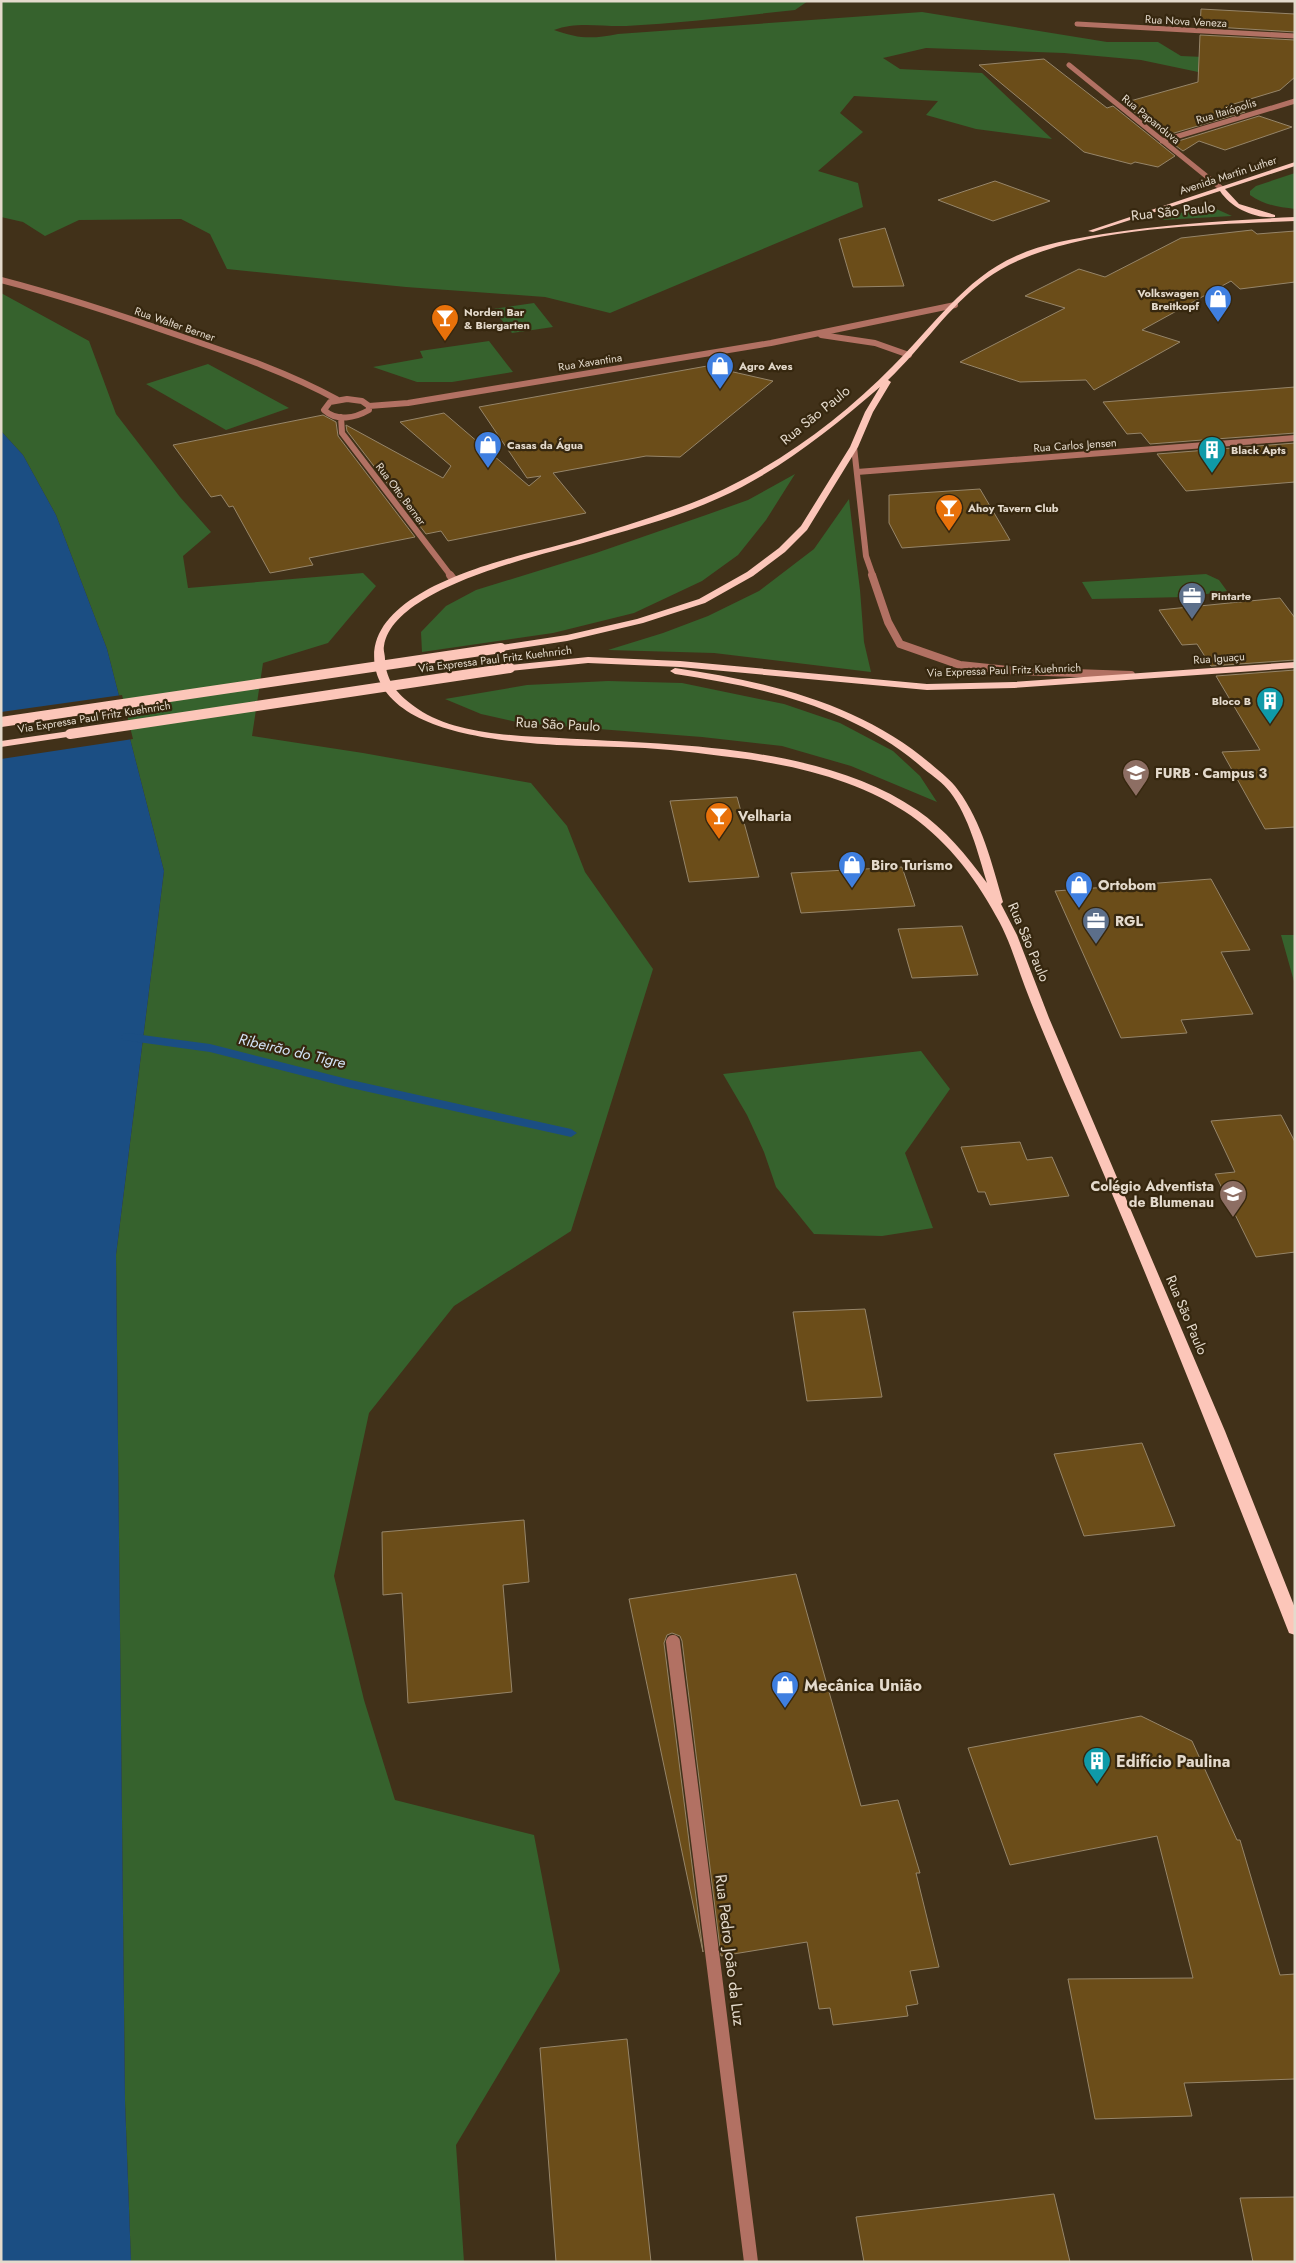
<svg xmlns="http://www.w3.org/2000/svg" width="1296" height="2263" font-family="Jost,sans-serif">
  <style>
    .green { fill: #36622d }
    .water { fill: #1b4e83 }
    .pier { fill: #413119 }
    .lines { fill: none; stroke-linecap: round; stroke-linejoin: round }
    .stream { fill: #1b4e83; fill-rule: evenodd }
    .building { fill: #6b4d19; stroke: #968569 }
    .minor-far3 { stroke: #b27163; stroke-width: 5 }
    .minor-far2 { stroke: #b27163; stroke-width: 6 }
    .minor-far1 { stroke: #b27163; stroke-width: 8 }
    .minor { stroke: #b27163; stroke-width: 14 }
    .tertiary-far1 { stroke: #b27163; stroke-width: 6 }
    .tertiary { stroke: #b27163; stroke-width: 8 }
    .primary { fill: #fcc6b9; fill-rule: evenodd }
    .primary-bridge { stroke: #fcc6b9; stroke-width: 10 }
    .labels { text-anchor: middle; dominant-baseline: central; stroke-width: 4.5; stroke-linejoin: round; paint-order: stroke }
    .far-street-label { font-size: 11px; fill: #e4dacc; stroke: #36270f }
    .far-poi-label { font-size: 11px; font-weight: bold; fill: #e4dacc; stroke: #36270f; text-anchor: start }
    .street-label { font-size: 14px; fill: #e4dacc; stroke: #36270f }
    .poi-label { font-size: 14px; font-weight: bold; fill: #e4dacc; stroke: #36270f; text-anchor: start }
    .water-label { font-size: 15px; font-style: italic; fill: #d3e3f7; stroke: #36270f }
    .near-poi-label { font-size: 16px; font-weight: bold; fill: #e4dacc; stroke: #36270f; text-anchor: start }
    .near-street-label { font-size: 16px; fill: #e4dacc; stroke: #36270f }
  </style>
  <rect width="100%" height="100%" fill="#413119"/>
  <path class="green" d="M 1,1 L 808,1 L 795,10 C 739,16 683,23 626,26 C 602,27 577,21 554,30 C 579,39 592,39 618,34 L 922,12 L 1107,42 L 1158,42 L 1181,56 L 1226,58 L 1222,77 L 1141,60 L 1064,53 L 926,48 L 883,58 L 900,69 L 982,73 L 1052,139 L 976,129 L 926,115 L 938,101 L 854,96 L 840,113 L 863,132 L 818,171 L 858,183 L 863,207 L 610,313 L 545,297 L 406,287 L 227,269 L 210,234 L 181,219 L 79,220 L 45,236 L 23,222 L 1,217 Z
    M 1295,173 L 1295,209 C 1278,207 1264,205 1250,195 L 1250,191 L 1256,186 Z
    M 1205,204 L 1232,216 L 1162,220 Z
    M 1,293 L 89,341 L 116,414 L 180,497 L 211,532 L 183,556 L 188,588 L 363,573 L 376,586 L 328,643 L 263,663 L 252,736 L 363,753 L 531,783 L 567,826 L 585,872 L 653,969 L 571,1231 L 454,1306 L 369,1413 L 334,1576 L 364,1700 L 395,1800 L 534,1835 L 560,1971 L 456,2145 L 464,2262 L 131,2262 L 125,2101 L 116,1255 L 164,871 L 107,649 L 56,515 L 23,455 L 1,431 Z
    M 534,303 L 553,327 L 512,333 L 493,309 Z
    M 489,341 L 513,372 L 452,382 L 417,382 L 373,367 L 423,358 L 420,351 Z
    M 208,364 L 289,408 L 226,430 L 146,384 Z
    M 795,474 L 766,520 L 738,555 L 702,581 L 634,613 L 553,633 L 422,652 L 421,632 L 446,606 L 476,590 L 596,553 L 706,515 L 748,500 Z
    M 849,499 L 860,590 L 864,642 L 871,672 L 714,653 L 608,650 L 663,633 L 708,616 L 759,591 L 814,549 Z
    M 1206,574 L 1219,580 L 1227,591 L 1186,597 L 1092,599 L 1082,582 Z
    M 608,681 L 682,683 L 784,704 L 840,723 L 893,751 L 920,776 L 937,802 L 851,766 L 782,746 L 702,737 L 521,723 L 481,714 L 445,699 L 527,685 Z
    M 1281,935 L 1295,935 L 1295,985 Z
    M 921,1051 L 950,1089 L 905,1153 L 933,1228 L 882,1236 L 814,1234 L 776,1187 L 764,1152 L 747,1115 L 723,1074 Z"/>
  <path class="water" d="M 1,431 L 23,455 L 56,515 L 107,649 L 164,871 L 116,1255 L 125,2101 L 131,2262 L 1,2262 Z"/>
  <path class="pier" d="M 122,695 L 133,739 L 1,759 L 1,712 Z"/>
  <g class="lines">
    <path class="stream" d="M 127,1033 L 210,1044 L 351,1080 L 571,1129 L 577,1133 L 571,1137 L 351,1088 L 210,1052 L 123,1040 L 121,1037 L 123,1034 Z"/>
  </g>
  <path class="building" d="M 1201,9 L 1295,14 L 1295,32 L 1200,26 Z
    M 1200,35 L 1295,40 L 1295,77 L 1280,90 L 1227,106 L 1245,112 L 1164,136 L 1123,103 L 1198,82 Z
    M 1044,59 L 1107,108 L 1113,106 L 1175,156 L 1158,167 L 1135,162 L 1131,164 L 1084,152 L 979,65 Z
    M 1259,116 L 1292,127 L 1225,150 L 1199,141 L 1183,151 L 1172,143 Z
    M 995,181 L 1050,201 L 993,221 L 938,200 Z
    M 885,228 L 904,286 L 853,287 L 839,239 Z
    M 1252,230 L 1257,234 L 1295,231 L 1295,282 L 1240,289 L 1231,281 L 1142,330 L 1180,342 L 1094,390 L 1086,380 L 1020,382 L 960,362 L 1065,308 L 1025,296 L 1079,269 L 1105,277 L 1181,238 Z
    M 707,366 L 773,381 L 680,457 L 646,456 L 553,473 L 586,513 L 448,541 L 441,531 L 426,534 L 347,431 L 346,425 L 443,478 L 451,466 L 400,422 L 444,413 L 529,486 L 541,476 L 527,478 L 479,407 Z
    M 1295,387 L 1295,433 L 1150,444 L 1141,433 L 1127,434 L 1103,402 Z
    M 323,415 L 336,422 L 338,436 L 415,537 L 309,558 L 313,565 L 270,573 L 233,506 L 229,507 L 221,495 L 211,497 L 173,445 Z
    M 1295,443 L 1295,482 L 1186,491 L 1157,454 Z
    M 980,489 L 1010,540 L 902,548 L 889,523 L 889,495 Z
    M 1280,598 L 1295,618 L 1295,660 L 1211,666 L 1197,644 L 1182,645 L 1159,610 Z
    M 1295,670 L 1295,827 L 1265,829 L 1222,752 L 1260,750 L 1216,676 Z
    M 737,797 L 759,877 L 689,882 L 670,801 Z
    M 902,867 L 915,906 L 801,913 L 791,873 Z
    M 1211,879 L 1250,950 L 1221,952 L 1253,1014 L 1181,1020 L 1187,1033 L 1121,1038 L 1055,891 Z
    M 962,926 L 978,975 L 912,978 L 898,929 Z
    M 1281,1115 L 1295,1142 L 1295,1252 L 1256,1257 L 1215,1174 L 1235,1172 L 1211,1121 Z
    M 1020,1142 L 1027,1160 L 1052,1157 L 1069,1196 L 990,1205 L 985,1192 L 978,1192 L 961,1147 Z
    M 865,1309 L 882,1397 L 807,1401 L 793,1312 Z
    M 1142,1443 L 1175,1526 L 1084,1536 L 1054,1454 Z
    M 524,1520 L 529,1582 L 503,1585 L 512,1692 L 408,1703 L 402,1593 L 383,1595 L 382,1532 Z
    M 796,1574 L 861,1806 L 898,1800 L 920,1873 L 916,1873 L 939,1967 L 910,1971 L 918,2004 L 906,2006 L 908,2016 L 833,2025 L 830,2008 L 819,2009 L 807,1942 L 721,1956 L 682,1641 L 680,1636 L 672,1633 L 667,1635 L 664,1643 L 703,1952 L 629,1599 Z
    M 1141,1716 L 1192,1741 L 1237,1840 L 1240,1840 L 1280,1975 L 1295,1974 L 1295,2079 L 1184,2083 L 1192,2116 L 1095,2119 L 1068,1979 L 1193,1978 L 1157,1836 L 1010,1865 L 968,1748 Z
    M 627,2039 L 651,2262 L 556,2262 L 540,2048 Z
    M 1054,2194 L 1070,2262 L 864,2262 L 856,2217 Z
    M 1295,2197 L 1295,2262 L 1253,2262 L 1240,2198 Z"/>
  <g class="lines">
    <path class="minor-far3" d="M 1077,24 L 1295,36
      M 1069,65 L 1221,188
      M 1162,141 L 1295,101"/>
    <path class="minor-far2" d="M 854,447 L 866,556 L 873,576"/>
    <path class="minor-far1" d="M 872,575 L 888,622 L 900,644 L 960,665 L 1018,671 L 1131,675"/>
    <path class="minor" d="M 673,1642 L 751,2262"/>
    <path class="tertiary-far1" d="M 1,280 C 63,296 123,316 183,337 C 236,355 289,373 338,400
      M 821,335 L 875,343 L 909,355
      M 347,399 L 362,401 L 369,406 L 369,410 C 355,418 337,422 324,410 L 330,402 Z
      M 369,406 L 408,403 L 771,343 L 955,305
      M 341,417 L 342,433 L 451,576
      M 857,472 L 1295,438"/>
    <path class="tertiary" d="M 450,575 L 453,579"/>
    <path class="primary" d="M 1295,162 L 1295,166 L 1225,189 L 1239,204 L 1275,215 L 1275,217 C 1255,219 1231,208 1220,191 L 1093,232 L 1088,231 Z
      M 1295,217 L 1295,221 C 1206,225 1058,226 986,279 C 948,307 922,348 888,380 L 891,382 L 873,412 L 858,447 L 807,530 L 785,552 L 753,576 L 705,603 L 643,623 L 567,641 L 501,651 L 496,648 L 501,645 L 567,635 L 637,619 L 699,599 L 747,572 L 779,548 L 801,526 L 850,447 L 865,412 L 880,387 C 830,430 779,471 719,498 C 682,515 643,526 604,537 C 553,553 394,584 384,646 C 383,650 385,654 385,659 C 386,683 399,696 418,709 C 454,734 516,736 559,738 C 673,745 820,744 917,810 C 945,829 967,856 987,883 C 978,853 969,817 950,792 C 943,783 933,776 924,769 C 855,708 763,687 675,674 L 670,671 L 675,668 C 765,681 860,703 931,764 C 940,772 951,780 958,790 C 982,822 992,864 1003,902 L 1001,904 L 1017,935 L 1049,1018 L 1225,1431 L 1295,1608 L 1295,1635 L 1289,1633 L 1287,1628 C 1215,1445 1143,1262 1064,1082 C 1051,1050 1037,1019 1025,987 C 1016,963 1009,938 996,916 C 974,875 943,836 904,811 C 857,781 801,767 747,759 C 713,755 679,750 645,748 C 579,744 397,753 376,671 C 355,588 516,557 571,542 C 608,531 645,520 681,507 C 761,478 834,426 893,366 C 933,327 964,279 1016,256 C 1044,243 1074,239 1103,234 C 1167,224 1231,220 1295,217 Z
      M 588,657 L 680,661 L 927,684 L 1014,682 L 1295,662 L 1295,668 L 1014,688 L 927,690 L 680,667 L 588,663 L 510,671 L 505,668 L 510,665 Z
      M 70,731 L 74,732 L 74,736 L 1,747 L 1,741 Z"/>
    <path class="primary-bridge" d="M 1,722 L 501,648
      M 70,734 L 510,668"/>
  </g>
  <defs>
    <symbol id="shop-pin" viewBox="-11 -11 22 30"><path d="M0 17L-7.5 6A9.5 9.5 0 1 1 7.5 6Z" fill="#3f7fe0" stroke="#36270f"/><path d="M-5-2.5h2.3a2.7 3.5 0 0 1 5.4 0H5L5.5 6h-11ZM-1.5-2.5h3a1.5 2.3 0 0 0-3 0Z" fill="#fff"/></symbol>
    <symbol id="bar-pin" viewBox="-11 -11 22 30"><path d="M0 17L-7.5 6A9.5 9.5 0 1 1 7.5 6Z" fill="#e8710a" stroke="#36270f"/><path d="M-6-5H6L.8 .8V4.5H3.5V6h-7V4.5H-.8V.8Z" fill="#fff"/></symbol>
    <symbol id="building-pin" viewBox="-11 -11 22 30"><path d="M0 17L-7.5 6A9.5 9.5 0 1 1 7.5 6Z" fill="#0f9aa8" stroke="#36270f"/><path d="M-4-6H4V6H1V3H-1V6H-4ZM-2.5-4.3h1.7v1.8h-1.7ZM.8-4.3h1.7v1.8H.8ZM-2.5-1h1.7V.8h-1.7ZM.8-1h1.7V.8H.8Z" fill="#fff"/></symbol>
    <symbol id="office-pin" viewBox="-11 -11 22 30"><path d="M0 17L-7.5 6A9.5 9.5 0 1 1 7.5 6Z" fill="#5c6f8a" stroke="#36270f"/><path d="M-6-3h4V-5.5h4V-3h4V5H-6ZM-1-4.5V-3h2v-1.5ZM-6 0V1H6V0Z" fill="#fff"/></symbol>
    <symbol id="university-pin" viewBox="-11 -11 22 30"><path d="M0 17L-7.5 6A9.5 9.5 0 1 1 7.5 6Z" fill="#8d6e63" stroke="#36270f"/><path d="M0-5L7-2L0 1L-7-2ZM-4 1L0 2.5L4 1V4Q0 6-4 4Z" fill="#fff"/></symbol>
    <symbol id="school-pin" viewBox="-11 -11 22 30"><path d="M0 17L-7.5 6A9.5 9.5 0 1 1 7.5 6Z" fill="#8d6e63" stroke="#36270f"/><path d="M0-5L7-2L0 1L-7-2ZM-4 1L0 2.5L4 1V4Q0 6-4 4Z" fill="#fff"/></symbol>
  </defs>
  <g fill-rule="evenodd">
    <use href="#shop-pin" x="1202" y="283" width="32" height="43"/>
    <use href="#bar-pin" x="429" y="302" width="32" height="43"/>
    <use href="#shop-pin" x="704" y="350" width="32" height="43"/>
    <use href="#shop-pin" x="472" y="429" width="32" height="43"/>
    <use href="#building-pin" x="1196" y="434" width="32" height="43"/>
    <use href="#bar-pin" x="933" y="492" width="32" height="43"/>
    <use href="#office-pin" x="1176" y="580" width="32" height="43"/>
    <use href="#building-pin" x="1254" y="685" width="32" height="43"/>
    <use href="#university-pin" x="1120" y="757" width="32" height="43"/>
    <use href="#bar-pin" x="703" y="800" width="32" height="43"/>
    <use href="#shop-pin" x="836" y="849" width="32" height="43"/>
    <use href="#shop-pin" x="1063" y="869" width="32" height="43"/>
    <use href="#office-pin" x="1080" y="905" width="32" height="43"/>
    <use href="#school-pin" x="1217" y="1178" width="32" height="43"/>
    <use href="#shop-pin" x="769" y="1669" width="32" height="43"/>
    <use href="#building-pin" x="1081" y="1745" width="32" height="43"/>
  </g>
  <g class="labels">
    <g class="far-street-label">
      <text transform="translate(1186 21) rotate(3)">Rua Nova Veneza</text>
      <text transform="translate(1226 111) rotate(-17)">Rua Itaiópolis</text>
      <text transform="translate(1151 119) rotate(39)">Rua Papanduva</text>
      <text transform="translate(1228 175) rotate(-18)">Avenida Martin Luther</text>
      <text transform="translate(175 324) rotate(19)">Rua Walter Berner</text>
      <text transform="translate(590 362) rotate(-9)">Rua Xavantina</text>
      <text transform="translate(1075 445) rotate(-4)">Rua Carlos Jensen</text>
      <text transform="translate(401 494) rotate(53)">Rua Otto Berner</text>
      <text transform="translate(1219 658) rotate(-4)">Rua Iguaçu</text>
      <text transform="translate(495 659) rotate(-7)">Via Expressa Paul Fritz Kuehnrich</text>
      <text transform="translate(1004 670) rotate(-2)">Via Expressa Paul Fritz Kuehnrich</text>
      <text transform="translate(94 717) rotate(-9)">Via Expressa Paul Fritz Kuehnrich</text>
    </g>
    <g class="far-poi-label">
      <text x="1199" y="293" text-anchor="end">Volkswagen<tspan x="1199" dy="13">Breitkopf</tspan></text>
      <text x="464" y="312">Norden Bar<tspan x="464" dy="13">&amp; Biergarten</tspan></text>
      <text x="739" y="366">Agro Aves</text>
      <text x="507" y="445">Casas da Água</text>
      <text x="1231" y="450">Black Apts</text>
      <text x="968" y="508">Ahoy Tavern Club</text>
      <text x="1211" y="596">Pintarte</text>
      <text x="1251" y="701" text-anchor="end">Bloco B</text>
    </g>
    <g class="street-label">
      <text transform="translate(1173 211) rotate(-6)">Rua São Paulo</text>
      <text transform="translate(815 415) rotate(-39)">Rua São Paulo</text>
      <text transform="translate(558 724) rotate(3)">Rua São Paulo</text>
      <text transform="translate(1029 942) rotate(67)">Rua São Paulo</text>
      <text transform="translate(1187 1315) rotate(67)">Rua São Paulo</text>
    </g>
    <g class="poi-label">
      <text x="1155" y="773">FURB - Campus 3</text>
      <text x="738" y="816">Velharia</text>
      <text x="871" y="865">Biro Turismo</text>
      <text x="1098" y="885">Ortobom</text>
      <text x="1115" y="921">RGL</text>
      <text x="1214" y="1186" text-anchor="end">Colégio Adventista<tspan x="1214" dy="16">de Blumenau</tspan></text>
    </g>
    <g class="water-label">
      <text transform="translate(292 1051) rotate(13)">Ribeirão do Tigre</text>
    </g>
    <g class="near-poi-label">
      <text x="804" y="1685">Mecânica União</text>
      <text x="1116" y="1761">Edifício Paulina</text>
    </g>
    <g class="near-street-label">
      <text transform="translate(730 1950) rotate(83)">Rua Pedro João da Luz</text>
    </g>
  </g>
  <rect width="1296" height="2263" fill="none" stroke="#e4dacc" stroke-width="5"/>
</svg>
